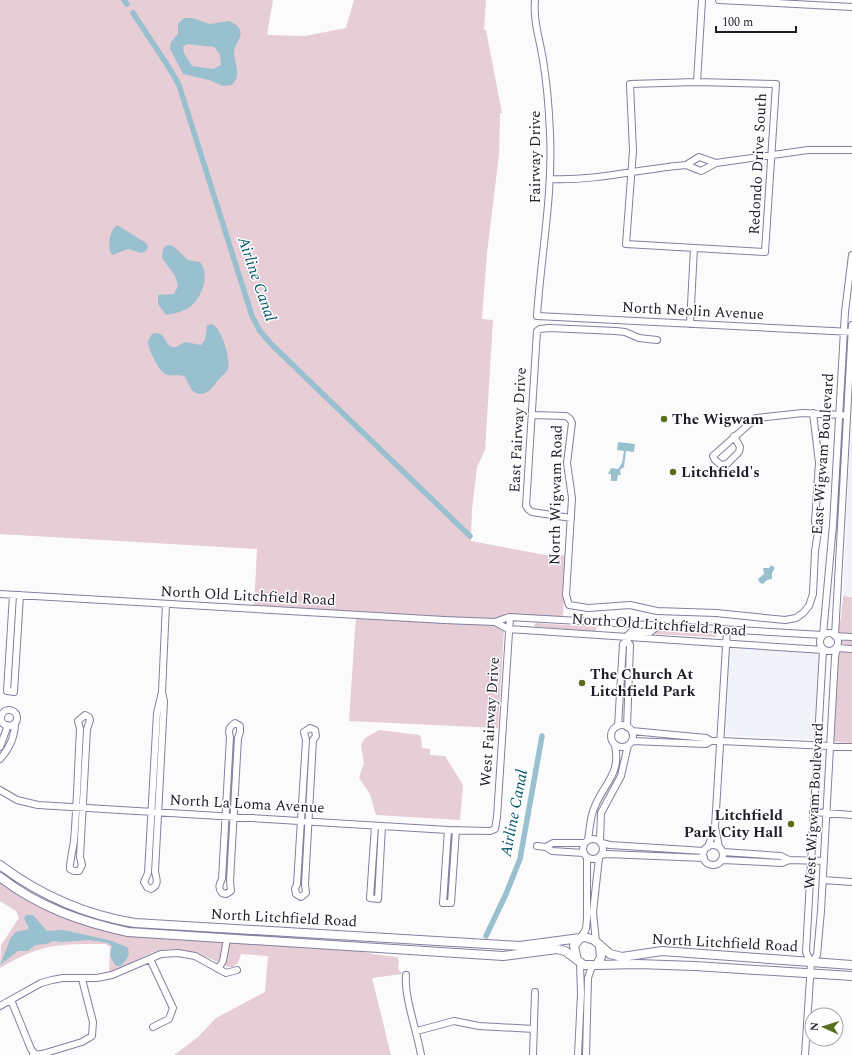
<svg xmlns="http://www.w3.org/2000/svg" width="852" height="1055" font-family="Spectral,serif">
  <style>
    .built { fill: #f2f2fa }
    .green { fill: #e7cdd6 }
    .water { fill: #99c0ce; fill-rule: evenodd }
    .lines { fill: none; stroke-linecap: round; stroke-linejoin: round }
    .canal { stroke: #99c0ce; stroke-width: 5.5 }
    .minor-casing { stroke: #83809f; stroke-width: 8 }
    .major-casing { stroke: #83809f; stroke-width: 10 }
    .minor { stroke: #fff; stroke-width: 6 }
    .major { stroke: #fff; stroke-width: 8 }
    .poi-dot { fill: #596e1d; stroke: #fff; stroke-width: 1.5 }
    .labels { text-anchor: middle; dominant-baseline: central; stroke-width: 3; stroke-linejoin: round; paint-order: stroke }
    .street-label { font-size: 15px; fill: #1d1c28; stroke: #fff }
    .poi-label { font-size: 15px; font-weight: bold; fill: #1d1c28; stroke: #fff; text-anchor: start }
    .water-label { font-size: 16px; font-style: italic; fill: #005368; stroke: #fff }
  </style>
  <rect width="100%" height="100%" fill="#fbfbfb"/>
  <path class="built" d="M 852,366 L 852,596 L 843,596 L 849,460 L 848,423 Z
    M 729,646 L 818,652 L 820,661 L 814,740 L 724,735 Z"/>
  <path class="green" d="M 0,0 L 273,0 L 267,35 L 305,36 L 346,28 L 354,0 L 486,0 L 484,30 L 486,30 L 502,113 L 500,113 L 499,155 L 487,253 L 482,319 L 493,320 L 485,450 L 477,467 L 472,510 L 471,541 L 551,556 L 566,555 L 563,617 L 505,613 L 498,728 L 349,721 L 356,616 L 254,609 L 257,549 L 0,534 Z
    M 843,596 L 852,597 L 852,743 L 835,742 L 832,736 L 839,624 L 841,618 Z
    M 536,623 L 595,627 L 597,629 L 595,631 L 535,627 L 534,625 Z
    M 651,630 L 715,634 L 717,636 L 715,637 L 651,634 Z
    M 379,730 L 419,735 L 421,737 L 422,748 L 430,749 L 430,755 L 445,756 L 463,785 L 460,820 L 376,815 L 370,794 L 359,778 L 364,763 L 361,745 L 365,738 Z
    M 0,882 L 99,929 L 352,949 L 373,954 L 397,957 L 399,960 L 398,968 L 402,974 L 372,978 L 391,1055 L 174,1055 L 197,1038 L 216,1018 L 265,992 L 268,956 L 241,954 L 238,963 L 233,967 L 229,967 C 203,956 178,941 149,954 C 136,960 123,967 109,972 L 110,947 L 106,944 C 59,944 42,943 0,968 L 1,945 L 19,918 L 16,911 L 0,901 Z"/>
  <path class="water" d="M 184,18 L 192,18 L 210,24 L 229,21 C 253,31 232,43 234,55 C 236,67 241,75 232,85 L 223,86 L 209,80 L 183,74 L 170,49 L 171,42 L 178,34 L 178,24 ZM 187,44 L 214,47 L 220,54 L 221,65 L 213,69 L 192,66 L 184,53 L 183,47 Z
    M 117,225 L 146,243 L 148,247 L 146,251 L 141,253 L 128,249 L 112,255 C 107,248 109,230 117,225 Z
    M 167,245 L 173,246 L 188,260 L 200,262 C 211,275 201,301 187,309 C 181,312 172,314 166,315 L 158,304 L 158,295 L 174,294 L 178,286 L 175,276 L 162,258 L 163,249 Z
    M 212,324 C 221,327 231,359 228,368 C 227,373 223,374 220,378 C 214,384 208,398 196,393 C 189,390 189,381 184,376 C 178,374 170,377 165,374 C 159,371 147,347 148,341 L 152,334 C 164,329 164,342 171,347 L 176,347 L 185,342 L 201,345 L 205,340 L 207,325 Z
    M 618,442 L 635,444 L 634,452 L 626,451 L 624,467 L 620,470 L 621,475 L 618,475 L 617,481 L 611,481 L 611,474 L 608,474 L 611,468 L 618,469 L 622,463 L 624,451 L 617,450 Z
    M 771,565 L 775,568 L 772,573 L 772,579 L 767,580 L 763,584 L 760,583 L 758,579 L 764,574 L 763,568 L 769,568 Z
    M 26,915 L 33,915 L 47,931 L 63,930 L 109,940 L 127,947 C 132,957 125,959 121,966 L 116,966 L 110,956 L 112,946 L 108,943 L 90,940 L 62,942 L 53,941 L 46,944 L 35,945 L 28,951 L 18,951 L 0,965 L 11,937 L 16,932 L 29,929 L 24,918 Z"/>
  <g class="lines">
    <path class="canal" d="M 124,0 L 127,4
      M 133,13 L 168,66 L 179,85 L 252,316 L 260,331 L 271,344 L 470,536
      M 486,936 L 506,894 L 520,859 L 542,736"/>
    <defs>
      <path id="minor" d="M 535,0 C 533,21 540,40 543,60 C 547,84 549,109 550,133 C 553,194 541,255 537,316 L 852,332
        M 719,0 L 852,7
        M 697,82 L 776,84 L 765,252 L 626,244 L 633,151 L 630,84 Z
        M 697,82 L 702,0
        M 699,157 L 716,163 L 701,171 L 686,165 Z
        M 716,163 L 808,150 L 852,150
        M 550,179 C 596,181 640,169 686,165
        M 690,324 L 694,248
        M 852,325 L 835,636 L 852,637
        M 532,415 L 566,416 L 570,419 L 572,423 L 567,463 L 572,498 L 566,595 L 569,605 L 588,608 L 630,605 L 657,611 L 716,613 L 785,620 L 796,618 L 803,613 L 809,606 L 813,594 L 815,551 L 818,532 L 815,522 L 819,463 L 813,413
        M 734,436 L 740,447 L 739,452 L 727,464 L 721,465 L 715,460 L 713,456 L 756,418 L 803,413 L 842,415
        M 571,518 L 532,512 L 529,510 L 526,506 L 537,331 L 540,329 L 549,328 L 616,331 L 625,332 L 639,338 L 657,340
        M 0,594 L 444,620 L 495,622 L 509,617 L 823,635 L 833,525 L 845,312 L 852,255
        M 13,595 L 7,691 L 14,692 L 20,595
        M 495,622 L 508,629 L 823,650 L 806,952 L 811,963 L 805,1055
        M820 642a9 9 0 1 1 18 0a9 9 0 1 1-18 0Z
        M 627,636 L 631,632 L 650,632 L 658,626
        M 627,641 L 630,645 L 627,727
        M 162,692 L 164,701 L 155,872 C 157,880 159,885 151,889 L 147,887 L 144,882 L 148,873 L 157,713 L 162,692 L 166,604
        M1 718a8 8 0 1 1 16 0a8 8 0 1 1-16 0Z
        M 85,715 L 89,717 L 90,720 L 87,729 L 80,857 L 82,865 L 79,871 L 74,871 L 70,869 C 69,866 73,848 74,841 C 77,804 78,767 80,729 L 78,721 Z
        M 235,723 L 240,726 L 240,732 L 238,738 L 230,881 L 231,891 L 226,894 L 222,893 C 218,888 219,885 222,879 L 230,737 C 228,730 229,727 235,723 Z
        M611 736a11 11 0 1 1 22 0a11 11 0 1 1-22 0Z
        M 618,726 L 623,644 L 627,641 L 627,636
        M 310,728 L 315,730 L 316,736 L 313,740 L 305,884 L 306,893 L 301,897 L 296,894 L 295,889 L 297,884 L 306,740 L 304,732 Z
        M 632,731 L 706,738 L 711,741
        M 632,741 L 706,744 L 711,741 L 721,741 L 852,747
        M 0,747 L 8,725
        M 0,759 C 9,749 15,736 15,723
        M 0,790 L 17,800 L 38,805 L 448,830 L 490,831 L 495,829 L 497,817 L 510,617
        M 813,812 L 852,815
        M 375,826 L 370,898 L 378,899 L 382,826
        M 715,827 L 719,847
        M 448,830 L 443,903 L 451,903 L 456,830
        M583 849a10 10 0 1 1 20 0a10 10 0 1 1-20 0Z
        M 588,840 C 590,828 590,816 595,806 C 605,782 621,774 615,745
        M 600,840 L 601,813 L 621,776 L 628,745
        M 602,843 L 610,845 L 704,851
        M703 855a10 10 0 1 1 20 0a10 10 0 1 1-20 0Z
        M 537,846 L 546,847 L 552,851 L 584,853
        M 546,847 L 553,843 L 585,843
        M 708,847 L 715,827 L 727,630
        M 723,852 L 781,856 L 789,860
        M 601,855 L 607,854 L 704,858
        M 723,860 L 782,863 L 789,860 L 824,861
        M 823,880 L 852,882
        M 581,937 L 586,929 L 587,918 L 587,857
        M 596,942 L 593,912 L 599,858
        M 150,959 L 173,1008 L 169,1019 L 153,1027
        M 811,963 L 817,955 L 821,911 L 835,657 L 837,648 L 852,649
        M 218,969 L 223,961 L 227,939
        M 406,975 C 404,997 417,1031 421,1055
        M 11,1000 L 31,1049 L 35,1054
        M 0,1006 L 41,983 L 52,980 L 63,978 L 97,978 L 112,975 L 161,954 L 178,953 L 195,956 L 226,973 L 237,970
        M 417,1031 L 454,1021 L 479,1026 L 534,1029
        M 33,1055 L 42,1054 L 82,1042 L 92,1036 L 93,1022 L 82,979
        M 533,1055 L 535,992
        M 578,1055 L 581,994 L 580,963
        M 586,1055 L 588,978 L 592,966"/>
      <path id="major" d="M 0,865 C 40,895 85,915 135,923 L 503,945 L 520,946 L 580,938
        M 0,877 C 38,907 82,922 128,932 L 503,956 L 557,949 L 565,951 L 576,959
        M 600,947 L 601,957 L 597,965 L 584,965 L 577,960 L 574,946 L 580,938 L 585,937 L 594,940 L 610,954 L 622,957 L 662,951 L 852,965
        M 597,965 L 637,964 L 695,966 L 852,976"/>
    </defs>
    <use href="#minor" class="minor-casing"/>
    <use href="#major" class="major-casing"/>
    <use href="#minor" class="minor"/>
    <use href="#major" class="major"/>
  </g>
  <g class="poi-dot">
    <circle cx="664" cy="419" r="4"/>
    <circle cx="673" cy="472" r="4"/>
    <circle cx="582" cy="683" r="4"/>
    <circle cx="791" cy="824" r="4"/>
  </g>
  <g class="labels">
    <g class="street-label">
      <text transform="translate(535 157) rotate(-90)">Fairway Drive</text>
      <text transform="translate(758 164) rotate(-87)">Redondo Drive South</text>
      <text transform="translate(693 311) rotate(3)">North Neolin Avenue</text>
      <text transform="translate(518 430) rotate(-87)">East Fairway Drive</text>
      <text transform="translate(823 454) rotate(-86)">East Wigwam Boulevard</text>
      <text transform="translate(556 495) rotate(-89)">North Wigwam Road</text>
      <text transform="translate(248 596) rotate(3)">North Old Litchfield Road</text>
      <text transform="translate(659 625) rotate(4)">North Old Litchfield Road</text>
      <text transform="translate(490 722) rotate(-86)">West Fairway Drive</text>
      <text transform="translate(247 804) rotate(3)">North La Loma Avenue</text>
      <text transform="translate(814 806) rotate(-87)">West Wigwam Boulevard</text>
      <text transform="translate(284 918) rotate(3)">North Litchfield Road</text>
      <text transform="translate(725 943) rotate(3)">North Litchfield Road</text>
    </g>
    <g class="poi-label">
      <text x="672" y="419">The Wigwam</text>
      <text x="681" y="472">Litchfield's</text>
      <text x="590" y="674">The Church At<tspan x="590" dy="17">Litchfield Park</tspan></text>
      <text x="783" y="815" text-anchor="end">Litchfield<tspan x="783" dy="17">Park City Hall</tspan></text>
    </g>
    <g class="water-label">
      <text transform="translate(257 279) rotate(71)">Airline Canal</text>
      <text transform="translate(514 813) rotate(-79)">Airline Canal</text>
    </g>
  </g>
  <g transform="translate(824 1027) rotate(273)"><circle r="19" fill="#ffffff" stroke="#a5a4a9"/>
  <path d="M0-3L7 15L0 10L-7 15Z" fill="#596e1d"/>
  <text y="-6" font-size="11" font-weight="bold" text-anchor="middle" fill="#1d1c28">N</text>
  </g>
  <path d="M716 26v6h80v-6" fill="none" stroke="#1d1c28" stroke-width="2"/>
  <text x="722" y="26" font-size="12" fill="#1d1c28" stroke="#ffffff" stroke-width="3" paint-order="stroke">100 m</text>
</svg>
